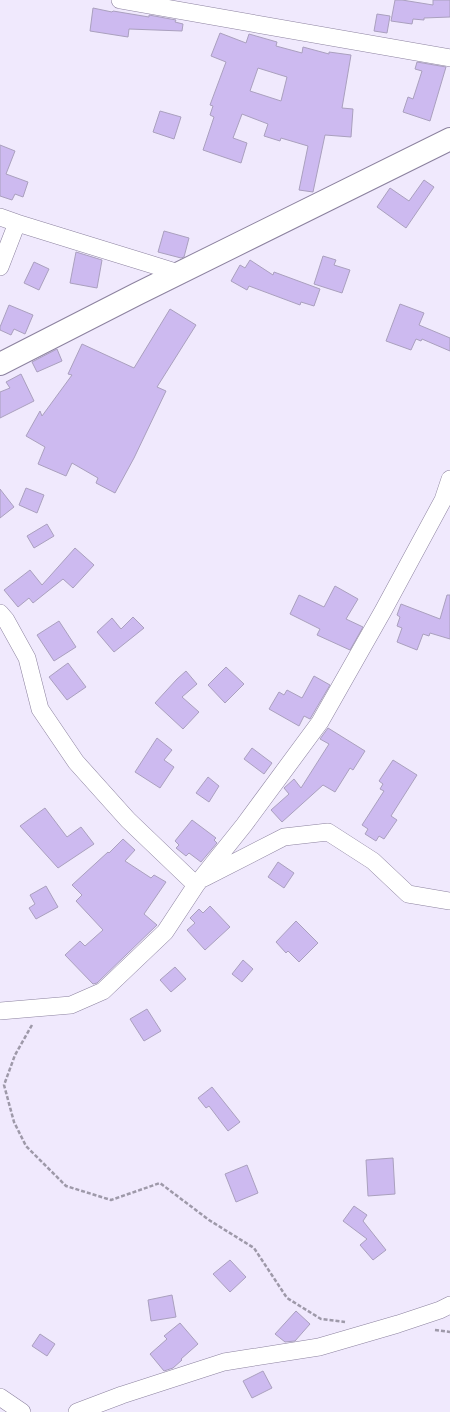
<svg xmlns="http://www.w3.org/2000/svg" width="450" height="1412" font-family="Cabin,sans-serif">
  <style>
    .building { fill: #cdbaf0; stroke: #aaa0be; fill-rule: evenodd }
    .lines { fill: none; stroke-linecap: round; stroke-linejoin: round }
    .minor-casing { stroke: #8c829f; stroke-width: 18 }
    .major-casing { stroke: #8c829f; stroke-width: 24 }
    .path { stroke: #9e99a9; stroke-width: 2.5; stroke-dasharray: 4 2; stroke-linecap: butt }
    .minor { stroke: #fff; stroke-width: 17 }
    .major { stroke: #fff; stroke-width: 22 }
  </style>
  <rect width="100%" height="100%" fill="#f0e9fd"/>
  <path class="building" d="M 395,0 L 402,0 L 433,5 L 433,0 L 450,0 L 450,17 L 424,18 L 424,20 L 413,19 L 412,24 L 391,21 Z
    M 93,8 L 112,12 L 113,11 L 149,17 L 149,15 L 176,20 L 175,22 L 183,24 L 182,31 L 129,29 L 128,37 L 90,31 Z
    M 377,14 L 390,16 L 387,33 L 374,31 Z
    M 220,33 L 246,43 L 249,34 L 277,42 L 276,46 L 302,53 L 303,47 L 329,54 L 329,52 L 351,55 L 342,108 L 353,109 L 351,137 L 325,135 L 313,192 L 299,190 L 308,146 L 281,138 L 280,141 L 264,136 L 268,124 L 242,114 L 233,138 L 247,143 L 241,163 L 203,150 L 214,117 L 210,115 L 213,106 L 210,105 L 226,62 L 211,56 ZM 258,68 L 287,77 L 281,101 L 250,91 Z
    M 417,62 L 446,67 L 430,121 L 403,112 L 408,97 L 413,99 L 422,71 L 415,69 Z
    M 160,111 L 181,117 L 174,139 L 153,132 Z
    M 0,145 L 15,151 L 6,174 L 28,182 L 23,197 L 15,194 L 12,200 L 0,196 Z
    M 424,180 L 434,187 L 406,228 L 377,207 L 390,188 L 409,201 Z
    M 164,231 L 189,238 L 184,257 L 181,258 L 158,252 Z
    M 76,252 L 102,260 L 97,288 L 70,283 Z
    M 323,256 L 336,260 L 334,265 L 350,270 L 342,293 L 314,284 Z
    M 250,260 L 273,275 L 274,272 L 320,289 L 314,306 L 301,302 L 300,305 L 249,286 L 247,290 L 231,281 L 240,265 L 245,268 Z
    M 34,262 L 49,269 L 39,290 L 24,283 Z
    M 400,304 L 424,313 L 419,325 L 450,338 L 450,351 L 422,339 L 421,341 L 416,339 L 411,350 L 386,341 Z
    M 9,305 L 33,315 L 25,334 L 14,329 L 11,335 L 0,330 L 0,327 Z
    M 170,309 L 196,325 L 157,387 L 166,391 L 134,458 L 115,493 L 96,483 L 98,478 L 72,463 L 66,476 L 38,464 L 45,447 L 26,436 L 40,411 L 42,416 L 72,375 L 68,374 L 82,344 L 134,368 Z
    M 57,349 L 62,361 L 37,372 L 32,362 Z
    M 21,374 L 34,401 L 0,418 L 0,392 L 10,388 L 6,382 Z
    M 26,488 L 44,495 L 37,513 L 19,505 Z
    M 0,489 L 14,507 L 0,518 Z
    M 47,524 L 54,536 L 34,548 L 27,536 Z
    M 75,548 L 94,565 L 73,588 L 63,579 L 33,603 L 29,598 L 18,607 L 4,590 L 30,570 L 42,585 Z
    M 335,586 L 358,599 L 346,619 L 363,627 L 350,650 L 317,635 L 320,629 L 290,614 L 299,595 L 324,607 Z
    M 447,595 L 450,595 L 450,639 L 430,633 L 429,636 L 423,634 L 417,650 L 397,642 L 402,628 L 397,626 L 400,617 L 397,615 L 401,604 L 440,619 Z
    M 133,617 L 144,628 L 114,652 L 97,632 L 112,618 L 121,629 Z
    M 59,621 L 76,647 L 54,661 L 37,635 Z
    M 68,663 L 86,687 L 67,700 L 49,677 Z
    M 226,667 L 244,684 L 225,703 L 208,685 Z
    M 186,671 L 197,684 L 182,697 L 199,712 L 183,729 L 155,703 L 177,679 Z
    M 314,676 L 330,685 L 310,719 L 304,716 L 299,726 L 269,709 L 279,692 L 284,695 L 287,690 L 302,698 Z
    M 328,728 L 365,751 L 353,770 L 350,768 L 335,792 L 323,785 L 282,822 L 271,810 L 289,794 L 284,788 L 294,779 L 301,788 L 329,744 L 320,739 Z
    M 157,738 L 172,750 L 164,760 L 174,767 L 160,788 L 135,772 Z
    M 252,748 L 272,763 L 264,774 L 244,759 Z
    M 393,760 L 417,775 L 391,816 L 397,820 L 384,839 L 379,836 L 376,841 L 365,834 L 368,829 L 362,825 L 384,791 L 380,789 L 383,784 L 379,781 Z
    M 208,777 L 219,786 L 209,802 L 196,793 Z
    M 45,808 L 67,837 L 81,827 L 94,844 L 58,868 L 20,826 Z
    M 192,820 L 216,838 L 214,840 L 217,843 L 201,862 L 189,853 L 186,856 L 176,848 L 179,845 L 175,841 Z
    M 123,839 L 135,850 L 125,861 L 151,878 L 154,875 L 166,882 L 144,914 L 157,925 L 97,983 L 93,984 L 65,955 L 80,941 L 85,946 L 103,930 L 76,901 L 82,895 L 72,885 L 108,852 L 109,853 Z
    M 278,862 L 294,873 L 284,888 L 268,877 Z
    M 46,886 L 58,907 L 36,919 L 29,908 L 35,904 L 30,895 Z
    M 210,906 L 230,927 L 205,950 L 187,930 L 195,923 L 190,918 L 199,909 L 203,913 Z
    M 296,921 L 318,943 L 299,962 L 288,951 L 286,953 L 276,942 Z
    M 243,960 L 253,969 L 242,982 L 232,974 Z
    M 175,967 L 186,979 L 171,992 L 160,980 Z
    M 147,1009 L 161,1031 L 144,1041 L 130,1019 Z
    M 212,1087 L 240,1122 L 228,1131 L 209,1106 L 206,1108 L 198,1098 Z
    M 393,1158 L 395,1194 L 368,1196 L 366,1160 Z
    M 247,1165 L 258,1193 L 236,1202 L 225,1174 Z
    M 354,1206 L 367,1215 L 363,1221 L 386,1250 L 373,1260 L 360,1245 L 367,1239 L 343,1221 Z
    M 230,1260 L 246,1277 L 230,1292 L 213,1274 Z
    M 172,1295 L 176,1317 L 151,1321 L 148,1300 Z
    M 296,1311 L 310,1324 L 295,1341 L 285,1342 L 275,1334 Z
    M 180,1323 L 198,1344 L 181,1359 L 182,1360 L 173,1368 L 164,1371 L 150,1354 L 167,1339 L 164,1336 Z
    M 40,1334 L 55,1344 L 47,1356 L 32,1346 Z
    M 263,1371 L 272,1388 L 252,1398 L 243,1381 Z"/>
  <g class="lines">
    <defs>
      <path id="minor" d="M 120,0 L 450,58
        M 0,217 L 17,223 L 0,267
        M 17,223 L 179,273
        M 0,613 L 6,620 L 27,658 L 40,709 L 76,762 L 128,820 L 196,885
        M 204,878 L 284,837 L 328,832 L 373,861 L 408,894 L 450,901
        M 0,1011 L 71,1005 L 103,991 L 165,932 L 196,885 L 244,825 L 320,722 L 383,611 L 443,500 L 450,479
        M 0,1397 L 22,1412
        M 77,1412 L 122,1395 L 224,1362 L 319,1347 L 398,1324 L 440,1310 L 450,1305"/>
      <path id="major" d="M 0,364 L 137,294 L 450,139"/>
    </defs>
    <use href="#minor" class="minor-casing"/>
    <use href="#major" class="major-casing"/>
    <path class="path" d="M 32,1025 L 15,1055 L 4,1085 L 14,1122 L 26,1146 L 66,1186 L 111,1200 L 160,1183 L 209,1220 L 254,1248 L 287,1298 L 321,1319 L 345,1322
      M 435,1330 L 450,1332"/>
    <use href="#minor" class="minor"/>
    <use href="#major" class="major"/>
  </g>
</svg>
